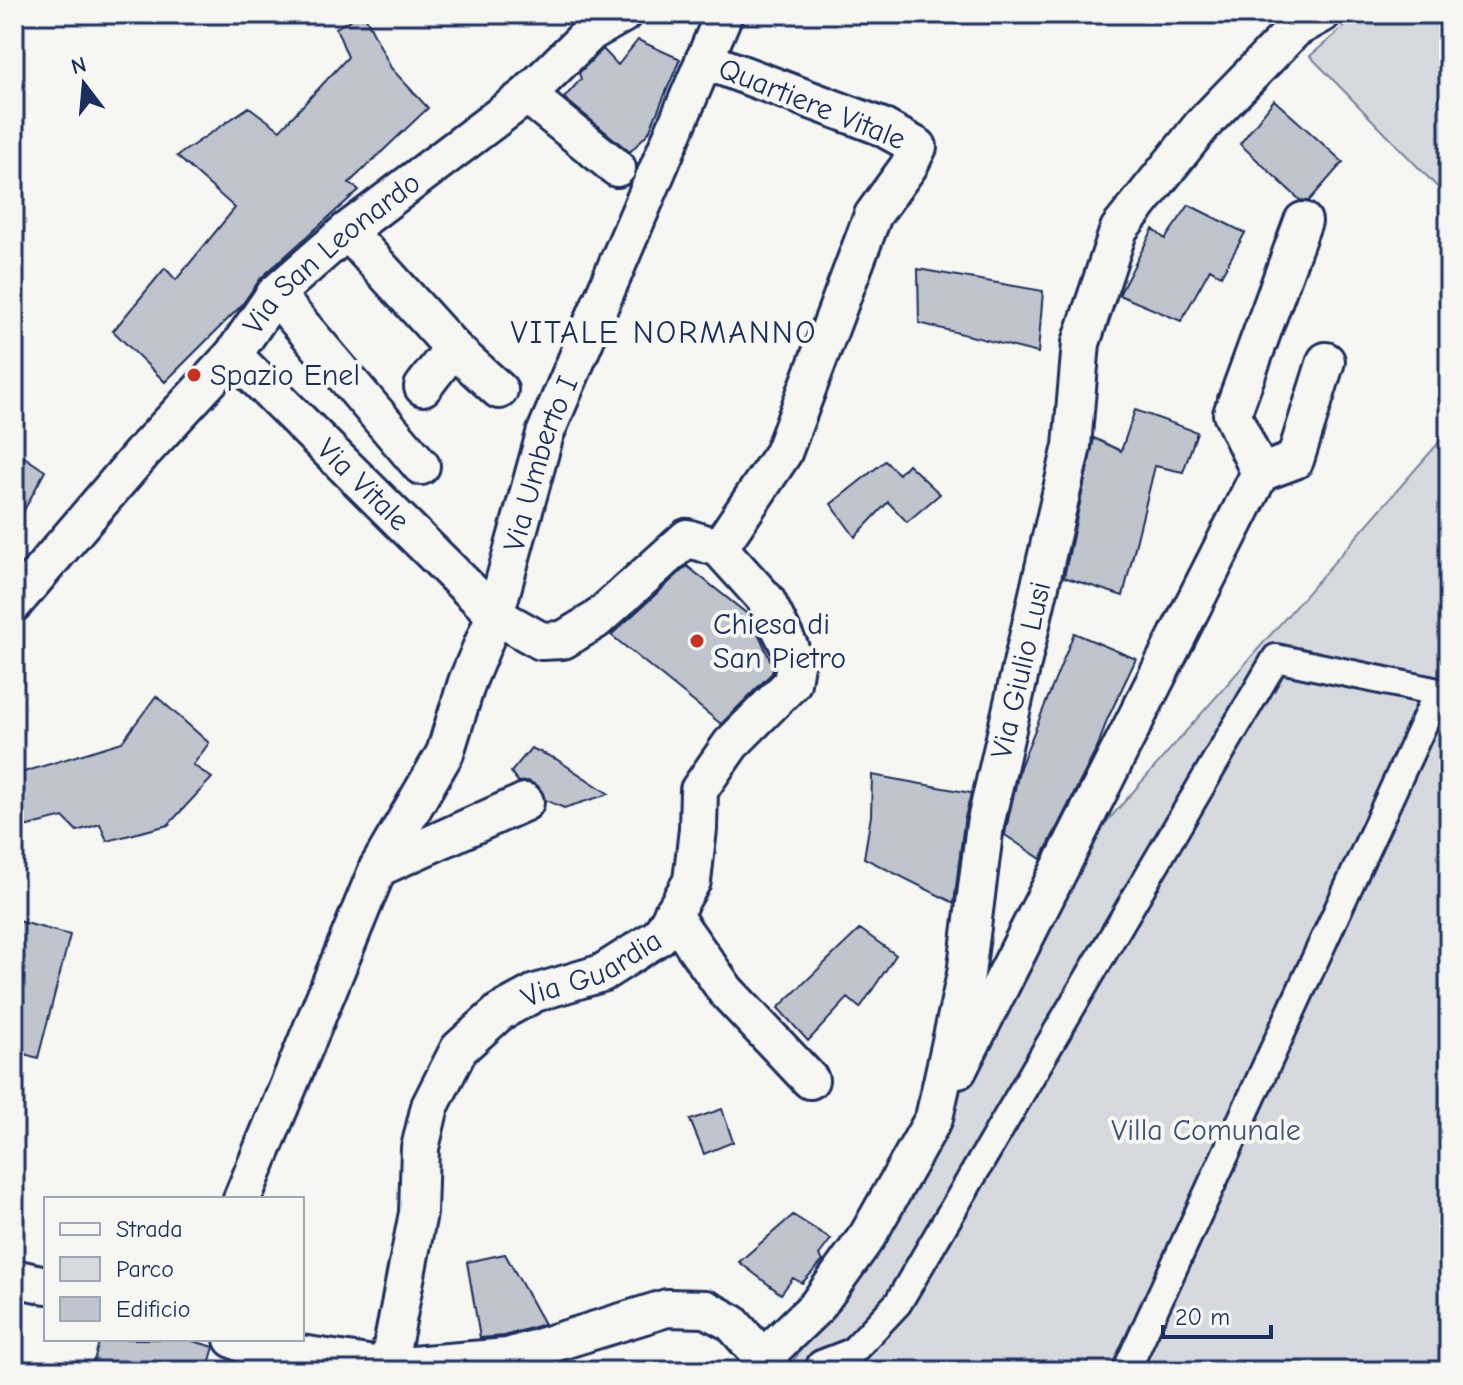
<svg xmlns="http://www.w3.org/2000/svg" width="1463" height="1385" font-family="'Comic Neue',sans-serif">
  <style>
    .green { fill: #d6d9dd; stroke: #78849e; stroke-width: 2 }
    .building { fill: #c0c4cd; stroke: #1b2f5e; stroke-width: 2 }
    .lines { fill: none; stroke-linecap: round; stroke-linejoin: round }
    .pedestrian-casing { stroke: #1b2f5e; stroke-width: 32 }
    .minor-casing { stroke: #1b2f5e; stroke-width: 42 }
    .pedestrian { stroke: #f6f6f2; stroke-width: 26 }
    .minor { stroke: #f6f6f2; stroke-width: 36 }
    .poi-dot { fill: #c8321e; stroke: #f6f6f2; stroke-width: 3 }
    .labels { text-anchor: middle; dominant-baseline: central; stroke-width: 8; stroke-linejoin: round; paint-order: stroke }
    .street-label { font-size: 30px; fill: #1b2f5e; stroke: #f6f6f2 }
    .poi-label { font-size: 30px; fill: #1b2f5e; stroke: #f6f6f2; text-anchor: start }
    .park-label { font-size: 30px; fill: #405177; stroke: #f6f6f2 }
    .neighbourhood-label { font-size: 32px; letter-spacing: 2px; fill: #1b2f5e; stroke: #f6f6f2 }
  </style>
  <rect width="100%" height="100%" fill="#f6f6f2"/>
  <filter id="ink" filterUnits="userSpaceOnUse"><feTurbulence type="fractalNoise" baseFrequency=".0125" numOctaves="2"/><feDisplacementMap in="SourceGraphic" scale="16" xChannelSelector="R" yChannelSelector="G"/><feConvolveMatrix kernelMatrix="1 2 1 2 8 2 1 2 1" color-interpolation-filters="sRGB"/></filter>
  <g filter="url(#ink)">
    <path class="green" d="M 1359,14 L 1449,14 L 1449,199 L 1310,56 Z
      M 1449,431 L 1449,1371 L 801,1371 L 793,1361 L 883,1240 L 1068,866 Z"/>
    <path class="building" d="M 361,14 L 364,14 L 391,68 L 428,108 L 349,183 L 359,190 L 261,278 L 241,306 L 165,382 L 113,331 L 165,268 L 176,280 L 235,208 L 177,156 L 249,107 L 280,130 L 348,57 L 336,28 Z
      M 638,40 L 680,59 L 649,132 L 630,152 L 564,98 L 581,79 L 579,73 L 603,49 L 618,65 Z
      M 1274,100 L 1343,162 L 1309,201 L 1300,200 L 1240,144 Z
      M 1189,205 L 1245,233 L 1221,276 L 1210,269 L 1181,321 L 1119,295 L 1153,229 L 1165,239 Z
      M 918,269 L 1043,291 L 1038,353 L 919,323 Z
      M 1135,410 L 1197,432 L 1183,472 L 1155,466 L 1123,596 L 1064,577 L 1094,438 L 1121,451 Z
      M 14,450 L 45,471 L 14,529 Z
      M 885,461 L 899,474 L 908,464 L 940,494 L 907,522 L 888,502 L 855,537 L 831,504 Z
      M 687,566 L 751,617 L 773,666 L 772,673 L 721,724 L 611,635 Z
      M 1074,633 L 1136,659 L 1107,720 L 1098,746 L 1041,859 L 1005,835 L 1006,829 L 1020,767 Z
      M 156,696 L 209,743 L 193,765 L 212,778 L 168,825 L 107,841 L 100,824 L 77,831 L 63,817 L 24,827 L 14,798 L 14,775 L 122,742 Z
      M 531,748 L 556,759 L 609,794 L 564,808 L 545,800 L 538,786 L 528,781 L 518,782 L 511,772 Z
      M 872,775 L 971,793 L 964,822 L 954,903 L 864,858 L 871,816 Z
      M 14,920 L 70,935 L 38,1058 L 14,1051 Z
      M 860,929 L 896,955 L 860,1008 L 848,998 L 808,1041 L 778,1008 Z
      M 722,1109 L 733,1142 L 704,1154 L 690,1120 Z
      M 793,1215 L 831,1239 L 819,1255 L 823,1261 L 802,1283 L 793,1278 L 781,1294 L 739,1262 Z
      M 505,1254 L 544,1324 L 504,1336 L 480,1338 L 467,1262 Z
      M 100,1339 L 186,1339 L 214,1347 L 207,1371 L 91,1371 Z"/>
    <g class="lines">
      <defs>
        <path id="pedestrian" d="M 827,1371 L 821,1364 L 852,1352 L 898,1303 L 1276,658 L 1438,692 L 1126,1371"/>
        <g id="minor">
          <path d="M 527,95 L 617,168"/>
          <path d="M 347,231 L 453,348 L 499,390"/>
          <path d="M 275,294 L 421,466"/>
          <path id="s1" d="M 233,355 L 495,615 L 541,641 L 563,640 L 596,620 L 687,538 L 719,548 L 783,453 L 873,215 L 908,167 L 918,147 L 880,126 L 704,60"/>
          <path d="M 423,387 L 453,348"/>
          <path d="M 1260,473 L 1232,414 L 1303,221"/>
          <path id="s2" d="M 14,603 L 142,453 L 233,355 L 275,294 L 347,231 L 527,95 L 591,32 L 623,14"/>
          <path d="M 378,868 L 525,802"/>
          <path d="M 672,914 L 726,991 L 810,1080"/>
          <path d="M 958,1070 L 1260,473 L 1295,460 L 1326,361"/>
          <path id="s3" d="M 242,1199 L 378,868 L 445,753 L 467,682 L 495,615 L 545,434 L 724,14"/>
          <path d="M 14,1278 L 46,1285"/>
          <path d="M 233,1339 L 247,1346 L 388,1367 L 508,1357 L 667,1308 L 706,1309 L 732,1323 L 774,1371"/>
          <path id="s4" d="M 764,1357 L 817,1306 L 868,1235 L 934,1118 L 966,974 L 985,825 L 1072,446 L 1081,343 L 1119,229 L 1202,125 L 1295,29 L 1322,14"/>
          <path id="s5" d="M 388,1367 L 418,1213 L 420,1148 L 430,1106 L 459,1049 L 500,1012 L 535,993 L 602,973 L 660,936 L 692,881 L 698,829 L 699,790 L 731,744 L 792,683 L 795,664 L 789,646 L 766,600 L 719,548"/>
        </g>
      </defs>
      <use href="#pedestrian" class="pedestrian-casing"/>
      <use href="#minor" class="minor-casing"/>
      <use href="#pedestrian" class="pedestrian"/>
      <use href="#minor" class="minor"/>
    </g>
  </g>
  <g class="poi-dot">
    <circle cx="194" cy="375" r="8"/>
    <circle cx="697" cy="641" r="8"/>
  </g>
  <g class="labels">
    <g class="street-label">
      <text transform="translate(812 104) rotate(22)">Quartiere Vitale</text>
      <text stroke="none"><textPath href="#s2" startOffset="474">Via San Leonardo</textPath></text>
      <text stroke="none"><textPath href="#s3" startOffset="796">Via Umberto I</textPath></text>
      <text stroke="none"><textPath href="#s1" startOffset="184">Via Vitale</textPath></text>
      <text stroke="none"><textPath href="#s4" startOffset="752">Via Giulio Lusi</textPath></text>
      <text stroke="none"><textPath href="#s5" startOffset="486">Via Guardia</textPath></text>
    </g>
    <g class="poi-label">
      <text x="210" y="375">Spazio Enel</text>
      <text x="713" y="624">Chiesa di<tspan x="713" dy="34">San Pietro</tspan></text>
    </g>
    <g class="park-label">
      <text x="1206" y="1130">Villa Comunale</text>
    </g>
    <g class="neighbourhood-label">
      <text x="664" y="332">VITALE NORMANNO</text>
    </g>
  </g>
  <rect width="1463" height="1385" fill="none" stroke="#f6f6f2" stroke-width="48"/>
  <rect x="24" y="24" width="1415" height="1337" fill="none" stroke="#1b2f5e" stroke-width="3" filter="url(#ink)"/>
  <rect x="44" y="1197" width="260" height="144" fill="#f6f6f2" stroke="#9ea6b7" stroke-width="2"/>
  <rect x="60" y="1223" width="40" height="12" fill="#f6f6f2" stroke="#9ea6b7" stroke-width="2"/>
  <text x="116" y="1237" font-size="24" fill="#1b2f5e">Strada</text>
  <rect x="60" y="1257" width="40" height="24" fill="#d6d9dd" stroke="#9ea6b7" stroke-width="2"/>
  <text x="116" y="1277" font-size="24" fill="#1b2f5e">Parco</text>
  <rect x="60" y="1297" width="40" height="24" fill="#c0c4cd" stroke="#9ea6b7" stroke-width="2"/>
  <text x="116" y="1317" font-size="24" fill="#1b2f5e">Edificio</text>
  <g transform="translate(84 84) rotate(344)" stroke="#f6f6f2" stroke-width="6" paint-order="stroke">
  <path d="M0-6L14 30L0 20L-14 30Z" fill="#1b2f5e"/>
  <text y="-12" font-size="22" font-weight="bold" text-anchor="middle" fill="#1b2f5e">N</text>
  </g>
  <path d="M1163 1325v12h108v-12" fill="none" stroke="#1b2f5e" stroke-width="4"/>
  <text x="1175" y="1325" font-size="24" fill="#1b2f5e" stroke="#f6f6f2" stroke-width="6" paint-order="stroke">20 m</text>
</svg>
